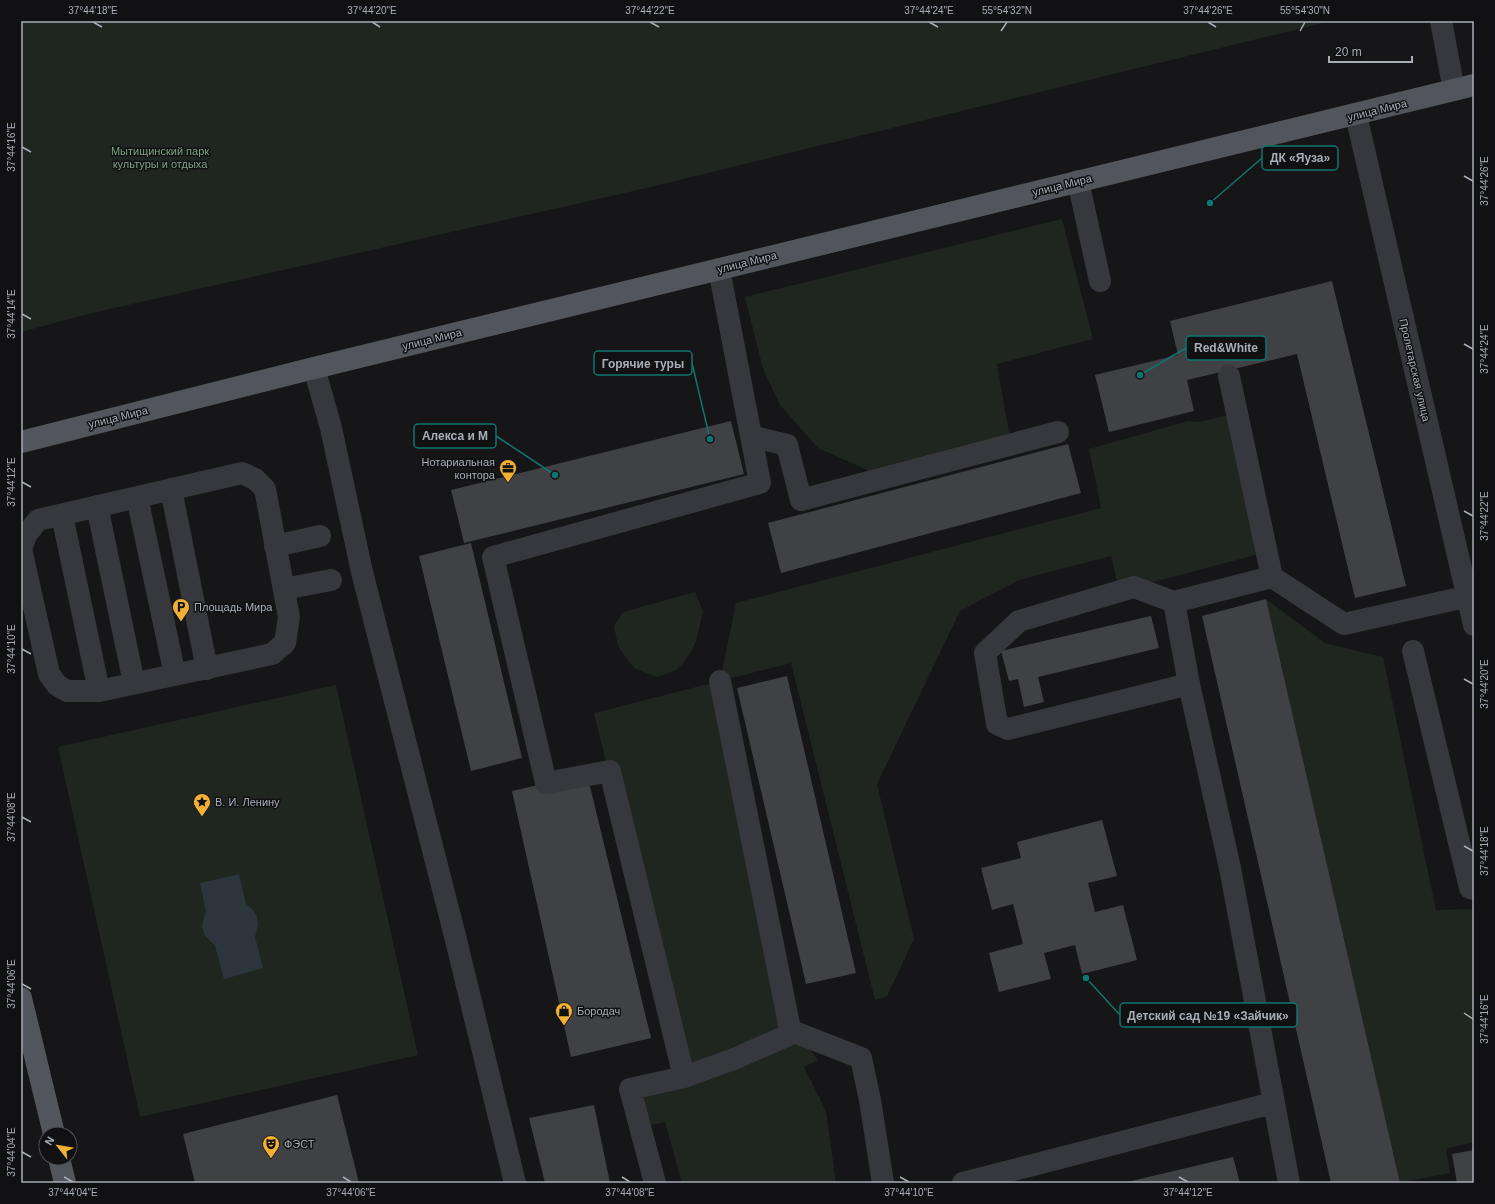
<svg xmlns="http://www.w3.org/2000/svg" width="1495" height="1204" font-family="Helvetica,sans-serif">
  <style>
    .green { fill: #1e261f }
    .water { fill: #2c353c }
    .building { fill: #404145 }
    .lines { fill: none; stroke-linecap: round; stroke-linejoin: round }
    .minor { stroke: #37383d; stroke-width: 22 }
    .major { stroke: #53555c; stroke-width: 22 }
    .ticks { fill: none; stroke: #a8adb8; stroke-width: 1.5 }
    .labels { text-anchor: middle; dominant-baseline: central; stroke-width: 3; stroke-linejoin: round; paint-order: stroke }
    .street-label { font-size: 11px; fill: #a8adb8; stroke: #111113 }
    .park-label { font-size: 11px; fill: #7fa381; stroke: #111113 }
    .poi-label { font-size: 11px; fill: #a8adb8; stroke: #111113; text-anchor: start }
    .leader { fill: none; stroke: #0f766e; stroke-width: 1.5 }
    .callout-dot { fill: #0f766e; stroke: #111113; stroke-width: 1.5 }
    .callout { fill: #111113; stroke: #0f766e; stroke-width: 1.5 }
    .callout-label { font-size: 12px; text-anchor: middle; font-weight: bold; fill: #a8adb8 }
    .neatline { fill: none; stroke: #a8adb8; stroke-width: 1.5 }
    .ticks-label { font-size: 10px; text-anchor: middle; fill: #a8adb8 }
  </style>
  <rect width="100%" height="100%" fill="#161618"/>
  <path class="green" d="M 21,21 L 1331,21 L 638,190 L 88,314 L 21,332 Z
    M 1062,219 L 1093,339 L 997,364 L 1011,444 L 885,478 L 818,448 L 780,405 L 763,369 L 745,297 Z
    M 1238,413 L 1267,552 L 1119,591 L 1111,556 L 1019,580 L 960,611 L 877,784 L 914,939 L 887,996 L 875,1000 L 791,663 L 720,681 L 797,1033 L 818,1060 L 804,1067 L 826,1111 L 836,1183 L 682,1183 L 665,1122 L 639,1127 L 630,1089 L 683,1077 L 594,713 L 720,681 L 736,603 L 1101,508 L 1089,449 L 1188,421 L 1199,422 Z
    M 695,592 L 703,611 L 696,641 L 691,652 L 682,664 L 676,670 L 666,674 L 657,677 L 634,668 L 626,658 L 618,646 L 614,626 L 623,612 Z
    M 1266,599 L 1325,643 L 1383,657 L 1436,910 L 1474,909 L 1474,1142 L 1446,1149 L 1450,1173 L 1400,1183 Z
    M 336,685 L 418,1055 L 140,1117 L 58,747 Z"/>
  <path class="water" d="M 239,874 L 246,904 L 252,909 L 257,916 L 258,924 L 255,937 L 263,968 L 224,979 L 215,946 L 204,934 L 202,927 L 203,920 L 206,912 L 200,883 Z"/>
  <path class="building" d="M 1332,281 L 1406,586 L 1355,598 L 1297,354 L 1187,380 L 1194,411 L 1109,432 L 1095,375 L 1178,355 L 1170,321 Z
    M 731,421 L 744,474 L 464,543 L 451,490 Z
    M 1068,444 L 1081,493 L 781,573 L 768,523 Z
    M 471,543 L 522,758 L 471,771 L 419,556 Z
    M 1266,599 L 1400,1183 L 1331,1183 L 1202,616 Z
    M 1151,616 L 1159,648 L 1038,677 L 1044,702 L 1024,707 L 1018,679 L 1009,681 L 1001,651 Z
    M 787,676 L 856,973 L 806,984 L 737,688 Z
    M 587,774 L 651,1038 L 571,1057 L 512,791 Z
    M 1102,820 L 1117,876 L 1088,883 L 1095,912 L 1123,905 L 1137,960 L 1082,974 L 1075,945 L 1044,953 L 1051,979 L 999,992 L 989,953 L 1023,944 L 1013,904 L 992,910 L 981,868 L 1021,858 L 1017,842 Z
    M 337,1095 L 359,1183 L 195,1183 L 183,1134 Z
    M 594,1105 L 610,1183 L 545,1183 L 529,1118 Z
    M 1474,1150 L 1474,1182 L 1457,1183 L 1452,1154 Z
    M 1233,1157 L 1240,1183 L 1127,1183 L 1127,1182 Z"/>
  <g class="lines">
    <path class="minor" d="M 1441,21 L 1454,90
      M 1356,115 L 1474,625
      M 1078,181 L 1100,281
      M 314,368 L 331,428 L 362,572 L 455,936 L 515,1183
      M 1229,376 L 1272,577 L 1344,624 L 1474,595
      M 751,436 L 787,445 L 801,500 L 1058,432
      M 242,473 L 255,479 L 265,489 L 289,617 L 285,643 L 272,654 L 99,691 L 67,691 L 57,685 L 49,674 L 21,549 L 26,535 L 38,520 Z
      M 171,489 L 207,669
      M 137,497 L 175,675
      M 97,506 L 134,683
      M 62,515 L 99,691
      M 275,546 L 320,536
      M 284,589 L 331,580
      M 1174,602 L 1189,684 L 1230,868 L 1289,1183
      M 1413,651 L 1470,888 L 1474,889
      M 720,681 L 791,1034 L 797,1033 L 861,1058 L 870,1100 L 883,1183
      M 1189,684 L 1008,729 L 997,724 L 985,653 L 1019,621 L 1134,587 L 1174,602 L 1272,577
      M 684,1077 L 734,1059 L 791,1034
      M 655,1183 L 630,1089 L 684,1077 L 610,771 L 546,783 L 493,557 L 760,483 L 719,269
      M 963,1183 L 1273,1103"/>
    <path class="major" d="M 21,442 L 314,368 L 1474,85
      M 21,998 L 54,1134
      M 59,1158 L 65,1183"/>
  </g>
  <path class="ticks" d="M 93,22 L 102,27M 372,22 L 380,27M 650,22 L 659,27M 929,22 L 938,27M 1208,22 L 1216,27M 1001,31 L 1007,22M 1300,31 L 1305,22M 22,147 L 31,152M 1464,176 L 1473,181M 22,314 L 31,319M 1464,344 L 1473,349M 22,482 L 31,487M 1464,511 L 1473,516M 22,649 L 31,654M 1464,679 L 1473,684M 22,817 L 31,822M 1464,846 L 1473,851M 22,984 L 31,989M 1464,1013 L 1473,1019M 22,1152 L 31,1157M 64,1177 L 73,1182M 343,1177 L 351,1182M 622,1177 L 630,1182M 900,1177 L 909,1182M 1179,1177 L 1188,1182"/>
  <defs>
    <symbol id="office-pin" viewBox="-11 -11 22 30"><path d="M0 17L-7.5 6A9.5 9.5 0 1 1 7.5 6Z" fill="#f2b134" stroke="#111113"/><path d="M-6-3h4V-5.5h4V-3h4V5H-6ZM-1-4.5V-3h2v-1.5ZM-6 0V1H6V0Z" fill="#111"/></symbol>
    <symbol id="parking-pin" viewBox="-11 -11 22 30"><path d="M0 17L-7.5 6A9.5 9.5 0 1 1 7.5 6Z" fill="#f2b134" stroke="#111113"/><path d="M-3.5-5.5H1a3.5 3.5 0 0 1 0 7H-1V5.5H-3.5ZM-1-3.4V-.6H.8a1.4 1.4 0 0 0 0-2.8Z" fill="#111"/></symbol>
    <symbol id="sight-pin" viewBox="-11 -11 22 30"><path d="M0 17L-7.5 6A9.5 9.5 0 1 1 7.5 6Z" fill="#f2b134" stroke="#111113"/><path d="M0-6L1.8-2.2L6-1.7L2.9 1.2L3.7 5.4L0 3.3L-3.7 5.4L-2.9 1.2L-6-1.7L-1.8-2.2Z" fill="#111"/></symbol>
    <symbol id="shop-pin" viewBox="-11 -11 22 30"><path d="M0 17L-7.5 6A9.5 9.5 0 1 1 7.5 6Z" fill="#f2b134" stroke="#111113"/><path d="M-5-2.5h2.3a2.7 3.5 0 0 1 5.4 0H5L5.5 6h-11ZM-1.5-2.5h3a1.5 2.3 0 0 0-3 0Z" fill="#111"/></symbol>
    <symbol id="theatre-pin" viewBox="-11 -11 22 30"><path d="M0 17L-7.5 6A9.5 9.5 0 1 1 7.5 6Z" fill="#f2b134" stroke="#111113"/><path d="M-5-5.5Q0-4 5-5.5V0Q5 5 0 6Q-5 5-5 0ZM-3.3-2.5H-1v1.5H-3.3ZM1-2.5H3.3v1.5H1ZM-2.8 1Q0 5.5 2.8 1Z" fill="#111"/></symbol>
  </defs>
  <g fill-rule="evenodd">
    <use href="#office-pin" x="498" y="458" width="20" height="27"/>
    <use href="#parking-pin" x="171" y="597" width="20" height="27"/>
    <use href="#sight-pin" x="192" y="792" width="20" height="27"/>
    <use href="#shop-pin" x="554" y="1001" width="20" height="27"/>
    <use href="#theatre-pin" x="261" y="1134" width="20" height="27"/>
  </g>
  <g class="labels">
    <g class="street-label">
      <text transform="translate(1377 110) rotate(-14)">улица Мира</text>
      <text transform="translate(1062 185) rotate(-14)">улица Мира</text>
      <text transform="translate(747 262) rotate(-14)">улица Мира</text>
      <text transform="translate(432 339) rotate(-14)">улица Мира</text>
      <text transform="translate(1415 370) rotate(77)">Пролетарская улица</text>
      <text transform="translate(118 417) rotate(-14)">улица Мира</text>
    </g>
    <g class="park-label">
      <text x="160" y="151">Мытищинский парк<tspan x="160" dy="13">культуры и отдыха</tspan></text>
    </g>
    <g class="poi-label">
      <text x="495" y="462" text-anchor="end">Нотариальная<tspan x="495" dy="13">контора</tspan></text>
      <text x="194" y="607">Площадь Мира</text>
      <text x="215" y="802">В. И. Ленину</text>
      <text x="577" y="1011">Бородач</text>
      <text x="284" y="1144">ФЭСТ</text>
    </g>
  </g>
  <path class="leader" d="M1210 203L1262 158M1140 375L1186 348M710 439L692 363M555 475L496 436M1086 978L1120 1015"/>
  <g class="callout-dot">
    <circle cx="1210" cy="203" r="4"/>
    <circle cx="1140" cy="375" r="4"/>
    <circle cx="710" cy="439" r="4"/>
    <circle cx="555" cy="475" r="4"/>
    <circle cx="1086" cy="978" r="4"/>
  </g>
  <g class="callout">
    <rect x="1262" y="146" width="76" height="24" rx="4"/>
    <rect x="1186" y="336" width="80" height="24" rx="4"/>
    <rect x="594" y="351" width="98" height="24" rx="4"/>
    <rect x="414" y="424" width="82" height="24" rx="4"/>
    <rect x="1120" y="1003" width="177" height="24" rx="4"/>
  </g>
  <g class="callout-label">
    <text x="1300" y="162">ДК «Яуза»</text>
    <text x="1226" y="352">Red&amp;White</text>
    <text x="643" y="368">Горячие туры</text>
    <text x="455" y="440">Алекса и М</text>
    <text x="1208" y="1020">Детский сад №19 «Зайчик»</text>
  </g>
  <rect width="1495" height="1204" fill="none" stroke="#111113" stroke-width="44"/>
  <g transform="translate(58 1146) rotate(301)"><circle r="19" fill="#111113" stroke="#4d4f55"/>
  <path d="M0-3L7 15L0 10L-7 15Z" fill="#f2b134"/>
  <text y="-6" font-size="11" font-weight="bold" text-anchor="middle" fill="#a8adb8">N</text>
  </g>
  <path d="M1329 56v6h83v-6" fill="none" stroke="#a8adb8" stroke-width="2"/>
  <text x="1335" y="56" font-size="12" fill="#a8adb8" stroke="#111113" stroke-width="3" paint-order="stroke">20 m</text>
  <rect x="22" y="22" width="1451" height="1160" class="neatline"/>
  <g class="ticks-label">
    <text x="93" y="14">37°44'18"E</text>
    <text x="372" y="14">37°44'20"E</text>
    <text x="650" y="14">37°44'22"E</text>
    <text x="929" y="14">37°44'24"E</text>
    <text x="1007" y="14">55°54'32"N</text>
    <text x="1208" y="14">37°44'26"E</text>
    <text x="1305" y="14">55°54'30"N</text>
    <text transform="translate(11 147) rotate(-90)" y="4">37°44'16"E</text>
    <text transform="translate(1484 181) rotate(-90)" y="4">37°44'26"E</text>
    <text transform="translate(11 314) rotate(-90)" y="4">37°44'14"E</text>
    <text transform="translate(1484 349) rotate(-90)" y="4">37°44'24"E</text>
    <text transform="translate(11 482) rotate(-90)" y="4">37°44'12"E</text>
    <text transform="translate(1484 516) rotate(-90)" y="4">37°44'22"E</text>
    <text transform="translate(11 649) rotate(-90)" y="4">37°44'10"E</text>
    <text transform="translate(1484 684) rotate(-90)" y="4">37°44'20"E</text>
    <text transform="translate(11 817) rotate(-90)" y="4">37°44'08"E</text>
    <text transform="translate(1484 851) rotate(-90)" y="4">37°44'18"E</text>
    <text transform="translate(11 984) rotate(-90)" y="4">37°44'06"E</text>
    <text transform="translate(1484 1019) rotate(-90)" y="4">37°44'16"E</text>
    <text transform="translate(11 1152) rotate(-90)" y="4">37°44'04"E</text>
    <text x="73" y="1196">37°44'04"E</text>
    <text x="351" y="1196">37°44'06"E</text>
    <text x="630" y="1196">37°44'08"E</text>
    <text x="909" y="1196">37°44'10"E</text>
    <text x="1188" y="1196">37°44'12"E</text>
  </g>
</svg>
